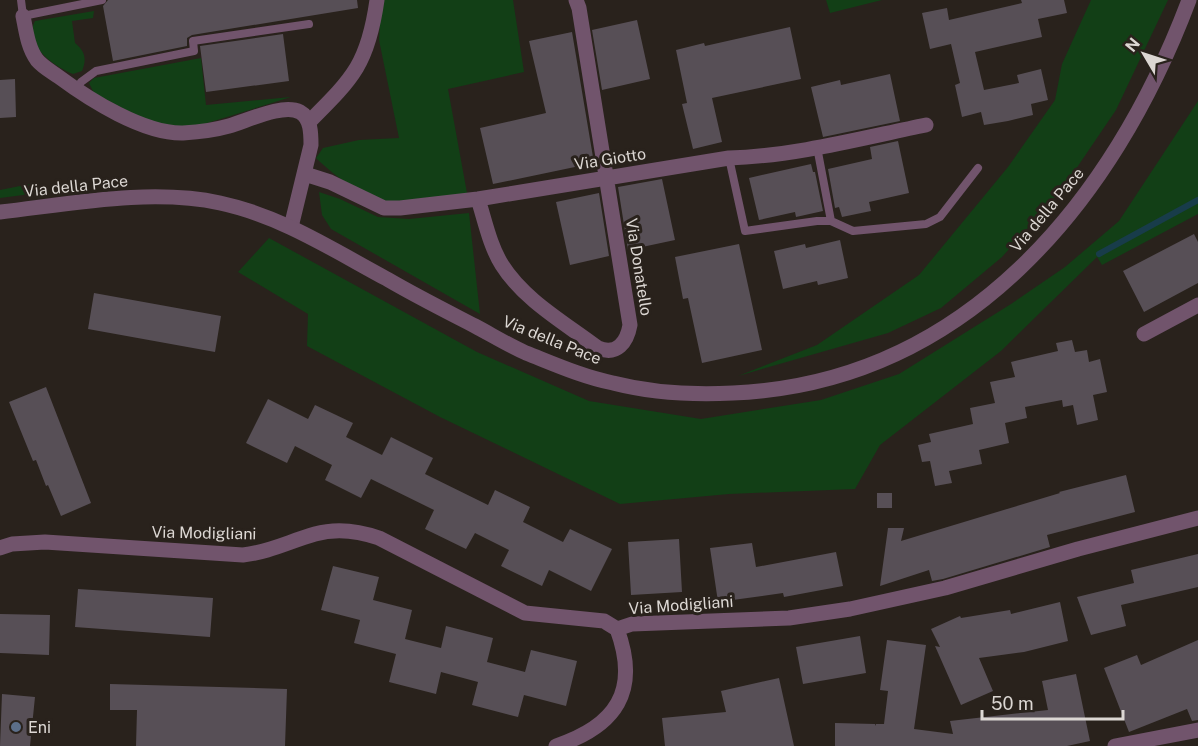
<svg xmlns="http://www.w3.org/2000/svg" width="1198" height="746" font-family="'Public Sans',sans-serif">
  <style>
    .green { fill: #123f16 }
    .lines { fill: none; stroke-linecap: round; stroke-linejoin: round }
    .stream { stroke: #183c4a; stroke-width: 6 }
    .building { fill: #574f56 }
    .service { stroke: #71546c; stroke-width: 8 }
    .minor { stroke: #71546c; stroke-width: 15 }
    .tertiary { stroke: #71546c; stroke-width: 15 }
    .service-dot { fill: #5c6f8a; stroke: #29221c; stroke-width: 2 }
    .labels { text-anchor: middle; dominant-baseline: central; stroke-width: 6; stroke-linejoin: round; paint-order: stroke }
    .street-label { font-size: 16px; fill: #dcd7d3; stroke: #29221c }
    .poi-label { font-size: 16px; fill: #dcd7d3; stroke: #29221c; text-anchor: start }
  </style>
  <rect width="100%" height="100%" fill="#29221c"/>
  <path class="green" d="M 381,0 L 513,0 L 524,72 L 448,89 L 467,193 C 444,197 419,203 397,203 C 371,203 334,176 316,158 L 323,148 L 359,140 L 399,138 L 379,40 Z
    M 826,0 L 882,0 L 830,13 Z
    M 1091,0 L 1168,0 L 1116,110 L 1061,191 L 1002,257 L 941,308 L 888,333 L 738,376 L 817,345 L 919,275 L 1008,167 L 1055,100 L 1062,64 Z
    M 94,11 L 93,18 L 72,21 L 75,43 C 85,51 87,59 82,71 L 73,74 C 54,66 23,45 35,21 Z
    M 201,58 L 206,105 L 291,97 L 201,125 L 176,127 L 145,120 L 94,93 L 89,83 L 94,78 Z
    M 1198,101 L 1198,214 L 1102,265 L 1097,257 L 1001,351 L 880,445 L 855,489 L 729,494 L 620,504 L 440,417 L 307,346 L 308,314 L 238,272 L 269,238 L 477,352 L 589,401 L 701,419 L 821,400 L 899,374 L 1011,304 L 1065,267 L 1119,221 Z
    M 30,184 L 31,194 L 0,198 L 0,190 Z
    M 319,192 L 340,199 L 378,217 L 409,219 L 469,213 L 480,314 L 331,229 L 322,215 Z"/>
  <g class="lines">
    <path class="stream" d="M 1099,254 L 1198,200"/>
  </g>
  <path class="building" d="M 108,0 L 357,0 L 358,8 L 192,35 L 187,38 L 187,46 L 113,61 L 103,6 Z
    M 1021,0 L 1064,0 L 1067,13 L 1038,19 L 1042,37 L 975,52 L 984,90 L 1019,83 L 1017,75 L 1041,69 L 1048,100 L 1031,104 L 1033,115 L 1008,121 L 984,125 L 981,112 L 962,117 L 955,85 L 960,83 L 951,44 L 930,49 L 922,13 L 947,8 L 949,20 L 1022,3 Z
    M 637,20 L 650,79 L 602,90 L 592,30 Z
    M 790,27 L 801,79 L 712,98 L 722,142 L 693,149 L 682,104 L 687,103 L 676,50 L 704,43 L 705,46 Z
    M 572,32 L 594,163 L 493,184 L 480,128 L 546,113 L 529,41 Z
    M 283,34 L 289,81 L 206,92 L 200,46 Z
    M 890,74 L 900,121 L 823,137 L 811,87 L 840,80 L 841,85 Z
    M 15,79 L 16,117 L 0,118 L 0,80 Z
    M 898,141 L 909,193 L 869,202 L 871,211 L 842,217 L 839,207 L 835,208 L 828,169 L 872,159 L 870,147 Z
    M 811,164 L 813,172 L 815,172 L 823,211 L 796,217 L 795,212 L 759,220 L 749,178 Z
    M 662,179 L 675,240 L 628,250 L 618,187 Z
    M 599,193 L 609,256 L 570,265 L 556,202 Z
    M 1194,234 L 1198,242 L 1198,283 L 1144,312 L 1123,271 Z
    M 840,240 L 848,278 L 818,285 L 817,281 L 783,289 L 774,251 L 805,244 L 806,248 Z
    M 739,244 L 762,350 L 702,363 L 688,298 L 683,299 L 675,257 Z
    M 94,293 L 221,316 L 215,352 L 88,329 Z
    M 1072,340 L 1075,352 L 1087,350 L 1089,362 L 1100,359 L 1107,392 L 1093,395 L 1098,420 L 1077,425 L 1073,405 L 1063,407 L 1062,400 L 1025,407 L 1027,418 L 1005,423 L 1009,443 L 979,450 L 982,464 L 949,471 L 952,483 L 935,486 L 930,461 L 922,462 L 918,445 L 931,442 L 929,434 L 973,424 L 970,408 L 995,403 L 990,382 L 1015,377 L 1011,362 L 1058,351 L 1056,343 Z
    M 46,387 L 91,503 L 61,516 L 48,485 L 46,486 L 36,460 L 33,461 L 9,402 Z
    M 268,399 L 308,419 L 315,405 L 353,423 L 346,437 L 382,455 L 391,437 L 433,458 L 425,474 L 488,505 L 495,490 L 530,507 L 523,522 L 563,542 L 570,529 L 612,549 L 591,591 L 549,570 L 542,586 L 501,566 L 509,550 L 475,533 L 466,549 L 425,529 L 434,510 L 371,479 L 361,498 L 325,480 L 332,465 L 295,446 L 287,463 L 246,443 Z
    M 1126,475 L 1135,512 L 1047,535 L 1050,547 L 943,579 L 932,581 L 929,570 L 880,586 L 888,528 L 904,528 L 901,541 L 1060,493 L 1059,492 Z
    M 877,493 L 892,493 L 892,508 L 877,508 Z
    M 679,539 L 682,592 L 631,595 L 628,542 Z
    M 752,543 L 756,567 L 836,552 L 843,586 L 784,597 L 783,593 L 718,602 L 710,548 Z
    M 1198,554 L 1198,587 L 1121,605 L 1126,626 L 1091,635 L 1077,597 L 1134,583 L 1131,570 Z
    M 333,566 L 379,577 L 373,600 L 412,610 L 405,639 L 441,648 L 446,626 L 493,638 L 487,662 L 525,672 L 531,650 L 577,661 L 566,706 L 524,695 L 518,717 L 472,705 L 478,682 L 441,672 L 436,694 L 389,682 L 396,654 L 354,643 L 360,620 L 321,610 Z
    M 78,589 L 213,598 L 210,637 L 75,627 Z
    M 1060,602 L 1068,641 L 1024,652 L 979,658 L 993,691 L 961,705 L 935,646 L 940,647 L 931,629 L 960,616 L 961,618 L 1010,610 L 1011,614 Z
    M 0,614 L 50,615 L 49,655 L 0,653 Z
    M 860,636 L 866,673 L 803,684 L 796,647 Z
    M 887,640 L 926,645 L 914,729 L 953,734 L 950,721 L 1048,710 L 1042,681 L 1076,674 L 1090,741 L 1067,746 L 835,746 L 835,723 L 875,724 L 876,726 L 876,724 L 884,724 L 888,691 L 880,690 Z
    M 1198,640 L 1198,720 L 1192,721 L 1187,709 L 1129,732 L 1104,668 L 1137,655 L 1141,665 Z
    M 779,678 L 794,746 L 665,746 L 662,718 L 726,712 L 721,691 Z
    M 110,684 L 287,689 L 285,746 L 136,746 L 137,710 L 110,710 Z
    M 2,694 L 35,697 L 30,746 L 0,746 Z"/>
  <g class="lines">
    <path class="service" d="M 21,0 L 23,16 L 102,0
      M 76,89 L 81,82 L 96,71 L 194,51 L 193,41 L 309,24
      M 817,147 L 831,221
      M 729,158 L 745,231 L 817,221 L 831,221 L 853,231 L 926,224 L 940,217 L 978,168"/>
    <path class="minor" d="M 23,16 C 26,31 28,48 37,60 C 43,67 52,72 59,77 C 90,100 144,134 183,133 C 198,132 215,130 229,126 C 247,121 283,103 300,112 C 311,118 311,134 311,145 L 291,227
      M 309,122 C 353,78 368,64 377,0
      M 305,174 L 330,182 L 384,208 L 400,208 L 478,199 L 729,158 C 795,156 862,138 926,125
      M 478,199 C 485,221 490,246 502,265 C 524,300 565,323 598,348 C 617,356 627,342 630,325 L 579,8 L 576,0
      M 1144,334 L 1198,305
      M 0,548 L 12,544 L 45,542 L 243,555 C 270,552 290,541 315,534 C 336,528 359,531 379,538 L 525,613 L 604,621 L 617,629 L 632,624 L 789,618 L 850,609 L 945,588 L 1078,549 L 1198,518
      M 556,746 C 616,726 640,691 617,629
      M 1115,746 L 1198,730"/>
    <path class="tertiary" d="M 0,212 C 70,204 151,188 220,203 C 281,216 333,250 387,279 C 416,296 446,311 475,326 C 492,335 508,345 526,353 C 554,364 583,377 613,383 C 652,393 693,395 733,393 C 965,383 1113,202 1189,0"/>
  </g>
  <circle class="service-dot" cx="16" cy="727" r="6"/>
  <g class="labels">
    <g class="street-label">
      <text transform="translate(610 159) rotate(-9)">Via Giotto</text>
      <text transform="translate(76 186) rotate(-6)">Via della Pace</text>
      <text transform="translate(1047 210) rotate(-50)">Via della Pace</text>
      <text transform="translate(639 267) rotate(81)">Via Donatello</text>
      <text transform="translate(552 340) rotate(22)">Via della Pace</text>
      <text transform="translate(204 533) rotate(1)">Via Modigliani</text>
      <text transform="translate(681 605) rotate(-4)">Via Modigliani</text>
    </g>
    <g class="poi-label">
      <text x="28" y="727">Eni</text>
    </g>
  </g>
  <g transform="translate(1144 54) rotate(309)" stroke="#29221c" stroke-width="4.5" paint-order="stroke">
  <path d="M0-4.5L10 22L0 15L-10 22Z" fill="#dcd7d3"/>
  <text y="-9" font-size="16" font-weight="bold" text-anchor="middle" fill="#dcd7d3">N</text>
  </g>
  <path d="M982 710v9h141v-9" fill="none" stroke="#dcd7d3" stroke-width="3"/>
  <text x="991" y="710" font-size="18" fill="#dcd7d3" stroke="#29221c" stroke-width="4.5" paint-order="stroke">50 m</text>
</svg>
